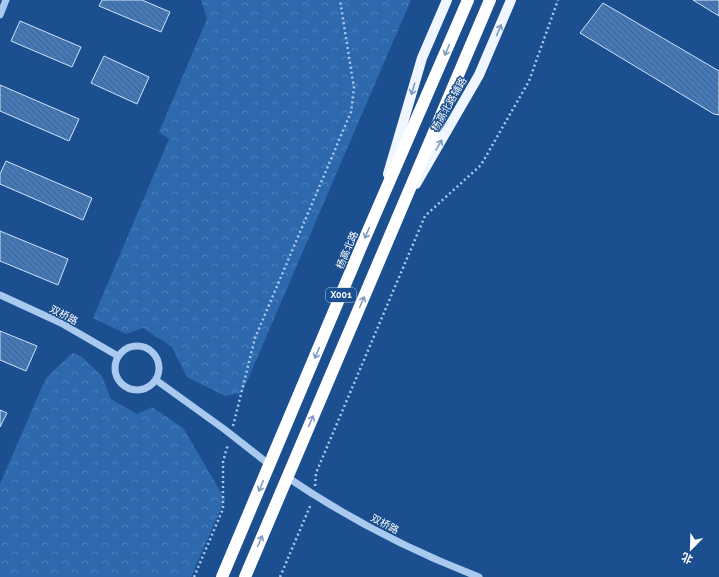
<svg xmlns="http://www.w3.org/2000/svg" width="719" height="577" font-family="Raleway,'Noto Sans SC',sans-serif">
  <style>
    .park { fill: url(#park-crowns) }
    .building { fill: url(#building-back-hatch); stroke: #cfe3fa }
    .lines { fill: none; stroke-linecap: round; stroke-linejoin: round }
    .path { stroke: #a9c9ee; stroke-width: 2.5; stroke-dasharray: 2 3; stroke-linecap: butt }
    .minor { stroke: #a9c9ee; stroke-width: 7 }
    .major { stroke: #f0f6ff; stroke-width: 10 }
    .highway { stroke: #fff; stroke-width: 12 }
    .oneway { stroke: #7b9ac1 }
    .oneway2 { stroke: #829ec1 }
    .labels { text-anchor: middle; dominant-baseline: central; stroke-width: 3; stroke-linejoin: round; paint-order: stroke }
    .shield { fill: #1b4f8f; stroke: #bbcadd; stroke-width: 1 }
    .shield-label { font-size: 9px; font-weight: bold; fill: #fff }
    .street-label { font-size: 10px; fill: #fff; stroke: #1b4f8f }
  </style>
  <defs>
    <pattern id="park-crowns" width="20" height="18" patternUnits="userSpaceOnUse"><rect width="20" height="18" fill="#2e69ad"/><path d="M2 6a3 3 0 1 1 6 0M12 15a3 3 0 1 1 6 0" fill="none" stroke="#4d80b9"/></pattern>
    <pattern id="building-back-hatch" width="6" height="6" patternUnits="userSpaceOnUse"><rect width="6" height="6" fill="#4478b7"/><path d="M-1 5l2 2M0 0l6 6M5-1l2 2" fill="none" stroke="#486282"/></pattern>
  </defs>
  <rect width="100%" height="100%" fill="#1b4f8f"/>
  <path class="park" d="M 201,0 L 411,0 L 242,393 L 225,396 L 187,377 L 172,347 L 143,328 L 126,334 L 93,318 L 169,139 L 159,132 L 207,19 Z
    M 72,353 L 82,357 L 102,376 L 111,399 L 137,414 L 152,407 L 183,428 L 225,499 L 191,577 L 0,577 L 0,484 L 46,378 Z"/>
  <path class="building" d="M 102,0 L 142,0 L 170,12 L 161,32 L 99,6 Z
    M 693,0 L 719,0 L 719,16 Z
    M 603,3 L 719,71 L 719,115 L 714,114 L 580,33 Z
    M 20,21 L 81,47 L 72,67 L 11,41 Z
    M 104,56 L 149,77 L 137,104 L 91,83 Z
    M 0,85 L 79,119 L 69,141 L 0,111 Z
    M 6,161 L 92,198 L 83,220 L 0,184 L 0,174 Z
    M 0,231 L 68,259 L 58,285 L 0,261 Z
    M 0,331 L 37,346 L 26,371 L 0,360 Z
    M 0,410 L 7,413 L 0,427 Z"/>
  <g class="lines">
    <path class="path" d="M 233,426 L 255,338 L 351,112 L 354,88 L 340,0
      M 315,486 L 316,473 L 425,216 L 481,165 L 529,81 L 558,0
      M 194,577 L 223,509 L 223,462 L 228,444
      M 280,577 L 311,504"/>
    <path class="minor" d="M 0,15 L 6,0
      M 0,295 L 61,323 L 118,356
      M115 368a22 22 0 1 1 44 0a22 22 0 1 1-44 0Z
      M 156,380 L 224,429 L 270,465
      M 287,477 C 347,518 411,551 479,577"/>
    <path class="major" d="M 388,174 L 422,58 L 447,0
      M 416,184 L 479,75 L 511,0"/>
    <path class="highway" d="M 222,577 L 361,247 L 468,0
      M 245,577 L 490,0"/>
  </g>
  <defs><path id="oneway-shaft" d="M-6 0H5M1.5-3L5.5 0L1.5 3" fill="none" stroke-width="1.6" stroke-linecap="round" stroke-linejoin="round"/></defs>
  <g class="oneway">
    <use href="#oneway-shaft" transform="translate(499 30) rotate(-67)"/>
    <use href="#oneway-shaft" transform="translate(413 89) rotate(106)"/>
    <use href="#oneway-shaft" transform="translate(439 145) rotate(-60)"/>
  </g>
  <g class="oneway2">
    <use href="#oneway-shaft" transform="translate(447 50) rotate(113)"/>
    <use href="#oneway-shaft" transform="translate(367 233) rotate(113)"/>
    <use href="#oneway-shaft" transform="translate(362 302) rotate(-67)"/>
    <use href="#oneway-shaft" transform="translate(317 353) rotate(113)"/>
    <use href="#oneway-shaft" transform="translate(311 421) rotate(-67)"/>
    <use href="#oneway-shaft" transform="translate(261 486) rotate(113)"/>
    <use href="#oneway-shaft" transform="translate(260 541) rotate(-67)"/>
  </g>
  <g class="labels">
    <rect class="shield" x="326" y="288" width="30" height="14" rx="3"/>
    <g class="shield-label">
      <text x="341" y="295">X001</text>
    </g>
    <g class="street-label">
      <text transform="translate(449 104) rotate(-60)">杨高北路辅路</text>
      <text transform="translate(347 250) rotate(-67)">杨高北路</text>
      <text transform="translate(64 315) rotate(27)">双桥路</text>
      <text transform="translate(385 524) rotate(27)">双桥路</text>
    </g>
  </g>
  <g transform="translate(691 549) rotate(203)" stroke="#1b4f8f" stroke-width="3" paint-order="stroke">
  <path d="M0-3L7 15L0 10L-7 15Z" fill="#ffffff"/>
  <text y="-6" font-size="11" font-weight="bold" text-anchor="middle" fill="#ffffff">北</text>
  </g>
</svg>
